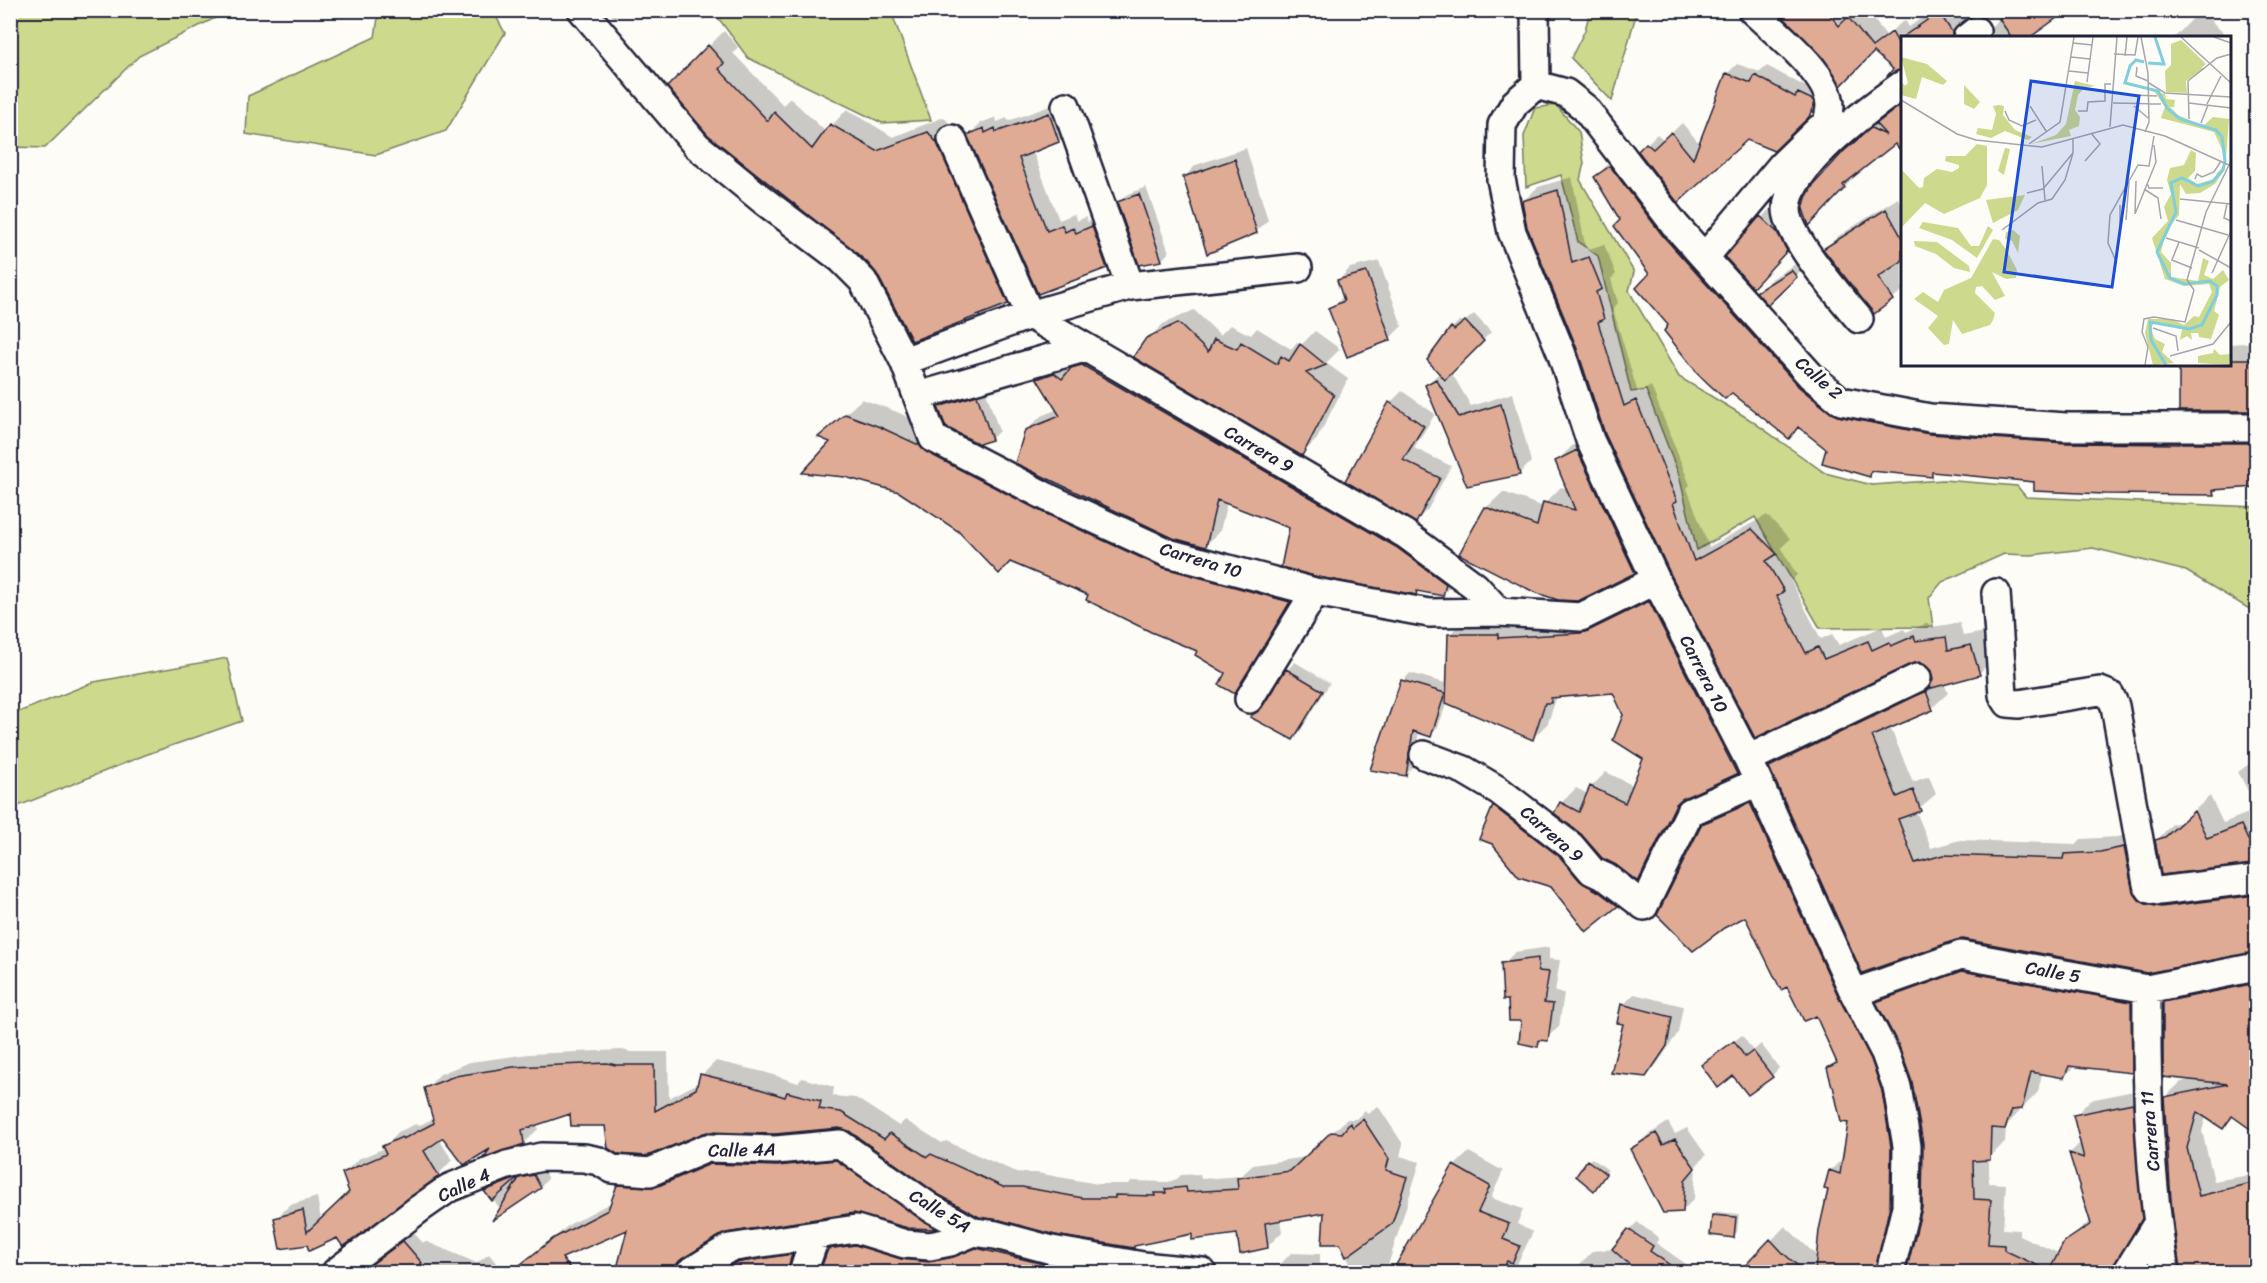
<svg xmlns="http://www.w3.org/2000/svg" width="2267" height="1283" font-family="Sriracha,sans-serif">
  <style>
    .green { fill: #cdd98d; stroke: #787e64; stroke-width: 1.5 }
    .shadow { fill: #0003 }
    .building { fill: #e0ab94; stroke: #22223b; stroke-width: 1.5 }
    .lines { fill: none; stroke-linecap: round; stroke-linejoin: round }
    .minor-casing { stroke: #22223b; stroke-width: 32 }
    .minor { stroke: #fdfcf7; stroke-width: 27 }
    .labels { text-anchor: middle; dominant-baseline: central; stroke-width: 6; stroke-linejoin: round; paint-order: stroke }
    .street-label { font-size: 18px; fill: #22223b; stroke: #fdfcf7 }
    .inset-river { fill: none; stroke: #7fcedd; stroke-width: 3 }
    .inset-road { fill: none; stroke: #a5a5ac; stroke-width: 1.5 }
    .view { fill: #1d4ed8; fill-opacity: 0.15; stroke: #1d4ed8; stroke-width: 3 }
    .inset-edge { fill: none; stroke: #22223b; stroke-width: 3 }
  </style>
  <rect width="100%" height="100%" fill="#fdfcf7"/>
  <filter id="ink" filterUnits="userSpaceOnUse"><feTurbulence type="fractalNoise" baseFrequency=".0167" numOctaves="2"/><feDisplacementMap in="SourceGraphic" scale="12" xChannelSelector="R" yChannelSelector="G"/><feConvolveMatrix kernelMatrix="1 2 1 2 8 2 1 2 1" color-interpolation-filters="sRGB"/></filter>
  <g filter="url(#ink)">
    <path class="green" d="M 11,10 L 229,10 L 229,11 L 139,56 L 45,148 L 11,147 Z
      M 379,11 L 493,11 L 505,33 L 446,131 L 376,155 L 246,134 L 248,96 L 375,37 Z
      M 713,11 L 891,11 L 931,120 L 882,123 L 748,58 Z
      M 1590,11 L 1637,11 L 1612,101 L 1571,58 L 1585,30 Z
      M 1556,105 L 1579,132 L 1584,163 L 1580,180 L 1634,272 L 1629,291 L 1679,377 L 1749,419 L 1825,473 L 1872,485 L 1943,480 L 2017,486 L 2026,497 L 2256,507 L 2256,613 L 2186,571 L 2093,548 L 2031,555 L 2004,554 L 1942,582 L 1929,598 L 1933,627 L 1820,628 L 1755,517 L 1697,550 L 1679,475 L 1646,390 L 1631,392 L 1598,256 L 1578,242 L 1561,175 L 1526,187 L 1524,136 L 1535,108 Z
      M 227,658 L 242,721 L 145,755 L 11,809 L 11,715 L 94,682 Z"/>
    <path class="shadow" d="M 608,10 L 623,10 L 614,18 Z
      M 1778,10 L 1850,10 L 1853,14 L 1857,10 L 1866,10 L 1886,35 L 1905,20 L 1909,27 L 1927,14 L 1929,16 L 1937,10 L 1970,10 L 1965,18 L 1964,26 L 1971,38 L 1902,38 L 1902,68 L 1896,69 L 1874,50 L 1825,57 Z
      M 2008,10 L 2066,10 L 2010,38 L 1992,38 L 1992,26 Z
      M 2201,10 L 2226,36 L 2225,38 L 2174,38 Z
      M 724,31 L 738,47 L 733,53 L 783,105 L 790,98 L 826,132 L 847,109 L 893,137 L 944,117 L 952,127 L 1023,288 L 1007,303 L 878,273 L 868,261 L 669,87 Z
      M 1737,64 L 1760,72 L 1767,66 L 1806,87 L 1810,83 L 1819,105 L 1773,149 L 1746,138 L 1678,201 L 1640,151 L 1657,134 L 1664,140 L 1682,123 L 1700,144 L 1727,74 Z
      M 1061,102 L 1071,129 L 1059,141 L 1033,152 L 1059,220 L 1074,214 L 1077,221 L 1085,217 L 1088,222 L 1104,215 L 1118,255 L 1106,267 L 1039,292 L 969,135 L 981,123 L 996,117 L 997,122 L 1007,118 L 1008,121 Z
      M 1902,102 L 1902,136 L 1856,172 L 1857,174 L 1822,211 L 1845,152 Z
      M 1246,148 L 1268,220 L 1256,232 L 1184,177 L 1196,165 Z
      M 1611,161 L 1679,220 L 1854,401 L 2256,428 L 2256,485 L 2219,488 L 2213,493 L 1936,470 L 1931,475 L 1875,470 L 1869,476 L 1828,448 L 1800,426 L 1789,437 L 1670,325 L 1651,274 L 1596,177 Z
      M 1572,177 L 1586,250 L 1604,244 L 1616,274 L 1611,279 L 1618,303 L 1613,309 L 1638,393 L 1651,386 L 1690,485 L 1687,488 L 1709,547 L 1767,515 L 1790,539 L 1781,548 L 1797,575 L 1791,581 L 1821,639 L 1832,634 L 1839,645 L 1882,627 L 1886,637 L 1904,629 L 1906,632 L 1928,623 L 1930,627 L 1960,623 L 1963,636 L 1985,632 L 1994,659 L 1979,673 L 1944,683 L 1948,693 L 1932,708 L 1890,727 L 1913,782 L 1929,776 L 1936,794 L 1916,811 L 1931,848 L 1960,840 L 2076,844 L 2081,839 L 2117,837 L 2140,832 L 2156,886 L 2256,882 L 2256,950 L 1963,938 L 1771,767 L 1786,751 L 1934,680 L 1932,670 L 1926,663 L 1919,661 L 1910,662 L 1756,736 L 1577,346 L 1523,201 L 1538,187 Z
      M 1146,187 L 1169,252 L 1162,260 L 1140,264 L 1119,203 L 1126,195 Z
      M 1898,198 L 1902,205 L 1902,291 L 1874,312 L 1825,249 L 1837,237 Z
      M 1773,205 L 1789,220 L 1798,237 L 1764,274 L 1727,257 Z
      M 1803,259 L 1807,264 L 1768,303 L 1758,292 L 1770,280 Z
      M 1379,261 L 1402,326 L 1390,338 L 1330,309 L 1344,296 L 1339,280 L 1350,268 Z
      M 1194,310 L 1220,335 L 1230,325 L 1251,335 L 1257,328 L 1291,349 L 1297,342 L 1301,345 L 1315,331 L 1340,349 L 1326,363 L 1348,379 L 1317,439 L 1302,454 L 1148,339 L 1163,324 Z
      M 1474,314 L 1491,332 L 1451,372 L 1471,406 L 1513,393 L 1531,462 L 1519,474 L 1468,484 L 1427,385 L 1440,372 L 1429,360 L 1452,328 L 1460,320 L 1463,323 Z
      M 2256,342 L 2256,410 L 2181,410 L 2230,364 L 2230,344 Z
      M 1087,354 L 1457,579 L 1443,594 L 1419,589 L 1416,593 L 1290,527 L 1227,502 L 1220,531 L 1206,545 L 1026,431 L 1041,416 L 1058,409 L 1039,379 L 1053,365 L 1069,359 L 1077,365 Z
      M 985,388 L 999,431 L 991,439 L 940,407 L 948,399 Z
      M 1402,391 L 1435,414 L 1414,448 L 1451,466 L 1428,509 L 1416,521 L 1390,403 Z
      M 862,399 L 897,412 L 937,431 L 1178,552 L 1305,586 L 1250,676 L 1234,692 L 1227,672 L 1199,650 L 1090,594 L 959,530 L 833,442 L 821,436 Z
      M 1593,435 L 1650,556 L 1634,571 L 1486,508 L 1503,492 L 1544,507 L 1545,503 L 1561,487 L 1568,489 L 1556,462 L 1572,446 Z
      M 1664,587 L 1751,758 L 1737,773 L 1688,794 L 1653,865 L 1638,880 L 1561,803 L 1576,788 L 1588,794 L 1591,787 L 1606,772 L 1634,786 L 1645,759 L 1614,692 L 1557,696 L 1548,723 L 1533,738 L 1447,702 L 1438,727 L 1430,735 L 1419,731 L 1413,767 L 1405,775 L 1403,681 L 1410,673 L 1448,684 L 1450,634 L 1465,619 L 1512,619 Z
      M 1295,662 L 1330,683 L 1300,731 L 1293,739 L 1266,704 L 1287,670 Z
      M 2256,759 L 2256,786 L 2248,791 L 2238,772 Z
      M 1765,789 L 1905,1132 L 1884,1272 L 1742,1272 L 1785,1226 L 1818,1257 L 1830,1189 L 1830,1171 L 1844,1157 L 1850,1122 L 1829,1068 L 1837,1060 L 1816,1014 L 1703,825 L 1718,810 Z
      M 1505,796 L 1627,894 L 1586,930 L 1552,885 L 1493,843 L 1481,838 L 1494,807 Z
      M 2210,796 L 2223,823 L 2256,810 L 2256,862 L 2157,840 L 2172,824 L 2182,822 Z
      M 1549,947 L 1549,959 L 1560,960 L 1555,992 L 1564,993 L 1559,1027 L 1537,1046 L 1523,1020 L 1503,964 L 1515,952 Z
      M 1979,956 L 2146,987 L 2147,1056 L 2131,1071 L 2076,1065 L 2064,1077 L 2042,1073 L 2038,1092 L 2006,1126 L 2005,1142 L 1989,1158 L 1989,1183 L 2006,1184 L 2003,1229 L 2019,1230 L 2019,1235 L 2060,1254 L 2065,1243 L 2091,1220 L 2070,1153 L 2081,1142 L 2075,1116 L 2090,1100 L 2148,1088 L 2157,1202 L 2132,1267 L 2143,1272 L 1908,1272 L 1923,1211 L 1924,1143 L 1913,1082 L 1900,1045 L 1878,1002 L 1894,986 Z
      M 2256,971 L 2256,1131 L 2235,1116 L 2223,1127 L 2206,1116 L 2202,1131 L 2214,1181 L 2256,1174 L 2256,1272 L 2144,1272 L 2151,1271 L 2160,1261 L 2175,1271 L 2182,1272 L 2182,1270 L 2165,1097 L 2181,1082 L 2193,1079 L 2164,1003 L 2180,987 Z
      M 1634,994 L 1683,1006 L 1678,1033 L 1657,1064 L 1646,1076 L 1625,1023 L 1623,1005 Z
      M 1742,1035 L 1753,1051 L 1761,1044 L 1779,1068 L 1772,1076 L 1733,1074 L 1703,1065 Z
      M 622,1050 L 631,1052 L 668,1052 L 669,1098 L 700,1082 L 702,1075 L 716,1061 L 764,1072 L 798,1083 L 802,1078 L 834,1087 L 833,1096 L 856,1098 L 899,1126 L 905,1120 L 942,1143 L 946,1141 L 1018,1173 L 1037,1173 L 1098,1184 L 1128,1184 L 1131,1181 L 1168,1182 L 1177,1179 L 1181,1175 L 1200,1174 L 1201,1179 L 1241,1176 L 1253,1165 L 1306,1157 L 1347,1119 L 1356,1119 L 1365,1110 L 1368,1114 L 1378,1106 L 1403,1144 L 1400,1156 L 1420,1162 L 1386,1272 L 1354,1272 L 1325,1212 L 1280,1219 L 1282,1232 L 1267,1247 L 1238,1232 L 1193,1233 L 1127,1246 L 839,1127 L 606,1125 L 571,1112 L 537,1123 L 538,1129 L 524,1143 L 495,1144 L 443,1136 L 439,1139 L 452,1160 L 438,1175 L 338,1236 L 308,1244 L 275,1219 L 290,1205 L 317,1197 L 321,1220 L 350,1192 L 344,1173 L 358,1159 L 385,1148 L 398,1132 L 416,1124 L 418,1126 L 434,1118 L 426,1089 L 440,1074 L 470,1062 L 529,1054 Z
      M 1668,1122 L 1675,1134 L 1687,1128 L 1706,1155 L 1696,1166 L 1694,1199 L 1682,1211 L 1632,1150 L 1644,1138 Z
      M 850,1147 L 948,1214 L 935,1227 L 908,1227 L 854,1212 L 726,1231 L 689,1253 L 690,1267 L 697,1272 L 617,1272 L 629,1227 L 533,1256 L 570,1224 L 612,1202 L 619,1186 L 633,1172 L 725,1151 Z
      M 1469,1152 L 1503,1171 L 1491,1198 L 1523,1209 L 1517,1224 L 1533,1232 L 1513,1272 L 1394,1272 L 1454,1166 Z
      M 1592,1158 L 1608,1170 L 1597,1185 L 1588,1161 Z
      M 542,1168 L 548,1179 L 540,1187 L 503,1212 L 486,1191 L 494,1184 Z
      M 1717,1212 L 1739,1214 L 1737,1232 L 1733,1236 L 1713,1215 Z
      M 1637,1222 L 1659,1238 L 1656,1243 L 1686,1264 L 1679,1272 L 1631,1272 L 1616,1263 L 1616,1272 L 1579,1272 L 1579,1265 L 1593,1251 L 1614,1249 Z
      M 413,1232 L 423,1243 L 425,1241 L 477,1263 L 489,1254 L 503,1272 L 361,1272 Z
      M 843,1236 L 969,1244 L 1055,1250 L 1039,1263 L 1041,1272 L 821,1272 L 829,1250 Z
      M 805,1241 L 811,1272 L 712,1272 L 750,1250 Z
      M 1291,1253 L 1320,1254 L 1320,1267 L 1342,1272 L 1276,1272 L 1277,1268 Z"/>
    <path class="building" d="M 1776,10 L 1826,10 L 1839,26 L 1848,17 L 1872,47 L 1892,32 L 1902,50 L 1902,70 L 1888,75 L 1893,69 L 1874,52 L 1841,86 L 1822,56 Z
      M 2012,10 L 2068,10 L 2029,38 L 2012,38 L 1999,19 Z
      M 1939,12 L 1952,32 L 1952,38 L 1901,38 Z
      M 708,45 L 724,63 L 719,69 L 768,121 L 774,112 L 812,149 L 830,124 L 877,151 L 928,132 L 937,143 L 1008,304 L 912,341 L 877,274 L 867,262 L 708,135 L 667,87 Z
      M 1726,73 L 1751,83 L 1755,75 L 1795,97 L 1798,93 L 1813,100 L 1814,104 L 1809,117 L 1774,151 L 1747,140 L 1678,203 L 1638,151 L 1646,143 L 1653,149 L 1671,132 L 1693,159 Z
      M 1902,104 L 1902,152 L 1895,144 L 1843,185 L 1845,188 L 1809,226 L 1803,209 L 1806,198 L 1814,184 L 1844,151 L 1871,128 L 1886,135 L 1876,124 Z
      M 1049,113 L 1059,142 L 1019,158 L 1047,231 L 1062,225 L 1065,232 L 1073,228 L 1076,233 L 1092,226 L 1107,268 L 1038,294 L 967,135 L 984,128 L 985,133 L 995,128 L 996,132 Z
      M 1235,159 L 1257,233 L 1207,254 L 1183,177 Z
      M 1610,166 L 1663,236 L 1799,387 L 1831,413 L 1838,416 L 1929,434 L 2066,443 L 2179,444 L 2179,443 L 2256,443 L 2256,487 L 2213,490 L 2214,495 L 2105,494 L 2034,491 L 2034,482 L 1932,472 L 1932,477 L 1871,471 L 1870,477 L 1822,463 L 1826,449 L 1798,427 L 1789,439 L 1732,393 L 1725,399 L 1699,375 L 1664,331 L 1668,325 L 1636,288 L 1649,274 L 1614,226 L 1620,220 L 1594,177 Z
      M 1558,190 L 1572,263 L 1589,257 L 1602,289 L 1596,292 L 1604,319 L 1598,322 L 1624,406 L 1636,400 L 1677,501 L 1673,503 L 1694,561 L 1752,529 L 1777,554 L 1766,561 L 1784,591 L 1777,596 L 1806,653 L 1818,647 L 1824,659 L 1868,641 L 1872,650 L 1889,642 L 1891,646 L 1914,636 L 1916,641 L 1946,637 L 1948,650 L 1971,645 L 1980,675 L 1928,689 L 1933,680 L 1931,671 L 1925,665 L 1919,662 L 1911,664 L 1755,738 L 1670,573 L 1605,434 L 1576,346 L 1527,227 L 1522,201 Z
      M 1139,194 L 1162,261 L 1139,265 L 1117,202 Z
      M 1886,209 L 1902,238 L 1902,261 L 1878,277 L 1893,300 L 1874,314 L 1823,249 Z
      M 1760,216 L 1777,232 L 1787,251 L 1753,288 L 1725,257 Z
      M 1791,270 L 1797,277 L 1768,305 L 1756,292 Z
      M 1367,272 L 1391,340 L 1347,357 L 1328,308 L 1344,301 L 1337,280 Z
      M 1465,321 L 1484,341 L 1445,380 L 1427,360 L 1451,327 L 1454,330 Z
      M 1178,323 L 1208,352 L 1214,339 L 1237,349 L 1241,342 L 1277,364 L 1281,356 L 1289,361 L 1300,344 L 1326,365 L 1306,373 L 1334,395 L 1302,456 L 1133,357 L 1146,338 Z
      M 2229,359 L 2256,359 L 2256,411 L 2179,411 L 2179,364 L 2229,364 Z
      M 1082,365 L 1396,547 L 1446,584 L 1443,596 L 1417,591 L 1416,595 L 1318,577 L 1281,567 L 1289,528 L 1217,500 L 1206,547 L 1173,538 L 1015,463 L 1025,430 L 1060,416 L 1037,379 L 1054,373 L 1062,379 L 1071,368 Z
      M 1436,379 L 1459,417 L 1501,404 L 1520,475 L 1467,486 L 1425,385 Z
      M 977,395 L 992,440 L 979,444 L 946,427 L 938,407 Z
      M 1389,402 L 1424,426 L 1403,460 L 1440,478 L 1416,523 L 1345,481 Z
      M 845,414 L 880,427 L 921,446 L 926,452 L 1042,512 L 1161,567 L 1290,602 L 1235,694 L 1219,685 L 1225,673 L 1195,655 L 1197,651 L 1151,632 L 1086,600 L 1088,595 L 1010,562 L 999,574 L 958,531 L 899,492 L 845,477 L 802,473 L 830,442 L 818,437 Z
      M 1577,450 L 1635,573 L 1578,601 L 1558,600 L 1534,592 L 1459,554 L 1485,507 L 1537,526 L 1543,502 L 1575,510 L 1555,461 Z
      M 1649,601 L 1737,774 L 1684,798 L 1676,804 L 1638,882 L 1616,865 L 1602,858 L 1581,834 L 1554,813 L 1560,802 L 1579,812 L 1590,786 L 1625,803 L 1643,759 L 1613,740 L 1623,715 L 1613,693 L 1551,698 L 1551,703 L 1545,703 L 1533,740 L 1446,703 L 1448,634 L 1498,634 L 1498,638 L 1581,633 L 1588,631 Z
      M 1286,669 L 1323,691 L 1293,740 L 1250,717 L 1262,707 Z
      M 1401,680 L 1445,693 L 1431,737 L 1413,731 L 1406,776 L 1370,770 Z
      M 1926,691 L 1933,710 L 1872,736 L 1897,797 L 1913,790 L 1921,811 L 1898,819 L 1915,863 L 1943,855 L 2063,859 L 2064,854 L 2100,852 L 2124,847 L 2133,892 L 2140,901 L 2146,904 L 2161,907 L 2256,895 L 2256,952 L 2147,973 L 1963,939 L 1956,940 L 1862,973 L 1769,767 Z
      M 1750,803 L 1840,1000 L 1871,1059 L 1882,1091 L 1891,1147 L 1890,1205 L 1875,1272 L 1815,1272 L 1819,1230 L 1828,1190 L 1824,1189 L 1829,1170 L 1840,1174 L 1848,1123 L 1841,1122 L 1833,1086 L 1832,1086 L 1827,1068 L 1837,1063 L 1816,1016 L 1804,1021 L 1787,987 L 1781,990 L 1745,917 L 1724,928 L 1693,951 L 1657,915 L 1702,824 Z
      M 1493,806 L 1560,857 L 1580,881 L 1599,892 L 1618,906 L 1586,932 L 1551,887 L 1519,877 L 1492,844 L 1479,839 Z
      M 2194,811 L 2207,838 L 2241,825 L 2248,840 L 2256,840 L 2256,864 L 2161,875 L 2155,840 L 2165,837 Z
      M 1538,958 L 1538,971 L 1549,972 L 1544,1003 L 1553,1004 L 1548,1041 L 1539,1040 L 1538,1047 L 1519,1043 L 1521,1021 L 1509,1021 L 1508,1000 L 1503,1000 L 1501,963 Z
      M 1962,971 L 2131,1002 L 2132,1073 L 2069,1066 L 2064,1078 L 2031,1072 L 2022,1109 L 2012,1110 L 2005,1129 L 1991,1128 L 1990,1160 L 1973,1161 L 1974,1199 L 1991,1200 L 1988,1244 L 2004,1245 L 2004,1250 L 2049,1271 L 2064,1242 L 2091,1224 L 2069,1153 L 2084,1158 L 2073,1115 L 2133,1103 L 2142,1219 L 2110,1272 L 1906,1272 L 1922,1208 L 1923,1143 L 1912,1082 L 1899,1046 L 1876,1002 Z
      M 2256,983 L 2256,1133 L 2232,1116 L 2223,1129 L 2197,1112 L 2187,1148 L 2199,1196 L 2251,1183 L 2256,1233 L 2256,1272 L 2180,1272 L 2171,1200 L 2164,1097 L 2228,1084 L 2163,1077 L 2163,1002 Z
      M 1621,1004 L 1672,1017 L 1667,1046 L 1646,1077 L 1611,1073 L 1623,1024 L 1617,1023 Z
      M 1734,1041 L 1745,1057 L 1753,1051 L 1773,1077 L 1748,1095 L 1733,1076 L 1718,1088 L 1701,1065 Z
      M 607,1063 L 616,1065 L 654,1065 L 655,1111 L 696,1089 L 700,1074 L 750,1086 L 785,1097 L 787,1092 L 821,1101 L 819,1109 L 841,1112 L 884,1139 L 890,1133 L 927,1157 L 931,1154 L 1003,1187 L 1022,1187 L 1083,1198 L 1115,1198 L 1115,1195 L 1155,1196 L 1154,1193 L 1166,1193 L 1165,1189 L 1186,1187 L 1187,1192 L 1238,1189 L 1237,1178 L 1290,1171 L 1331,1132 L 1342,1133 L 1350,1123 L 1353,1127 L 1363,1119 L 1389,1159 L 1386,1170 L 1407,1177 L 1392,1224 L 1346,1257 L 1340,1244 L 1322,1244 L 1324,1213 L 1265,1223 L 1268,1248 L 1240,1254 L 1237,1234 L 1192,1240 L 1192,1234 L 1134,1246 L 1134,1248 L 1055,1235 L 1000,1220 L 979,1217 L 939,1195 L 849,1131 L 839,1128 L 775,1134 L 707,1132 L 647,1156 L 617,1154 L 608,1148 L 605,1126 L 571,1126 L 570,1114 L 522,1130 L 524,1144 L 483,1158 L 490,1149 L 464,1165 L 443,1138 L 424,1151 L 439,1176 L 343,1247 L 337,1238 L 309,1251 L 307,1245 L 280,1249 L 274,1218 L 303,1210 L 307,1232 L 349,1192 L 342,1173 L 386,1154 L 382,1146 L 402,1137 L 403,1139 L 434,1123 L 424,1088 L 455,1076 L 513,1067 Z
      M 1656,1133 L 1663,1145 L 1675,1139 L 1695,1168 L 1685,1180 L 1683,1212 L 1663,1213 L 1630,1149 Z
      M 836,1160 L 936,1229 L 908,1228 L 854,1213 L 726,1233 L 682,1259 L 676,1265 L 674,1272 L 616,1272 L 627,1230 L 562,1258 L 573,1272 L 547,1272 L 543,1267 L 531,1272 L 511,1272 L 554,1238 L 608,1210 L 617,1185 L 656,1187 L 710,1164 L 777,1166 Z
      M 1587,1160 L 1606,1174 L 1594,1191 L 1576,1176 Z
      M 1453,1165 L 1490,1186 L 1478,1212 L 1509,1224 L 1503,1239 L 1520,1246 L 1512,1263 L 1507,1261 L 1502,1272 L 1392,1272 Z
      M 534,1175 L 541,1188 L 492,1221 L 519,1178 Z
      M 518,1178 L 492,1201 L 484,1191 L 512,1180 Z
      M 1712,1215 L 1736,1217 L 1734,1238 L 1710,1235 Z
      M 1628,1229 L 1653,1246 L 1650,1251 L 1680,1272 L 1638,1272 L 1612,1249 Z
      M 1770,1239 L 1783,1253 L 1805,1272 L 1739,1272 Z
      M 403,1241 L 422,1263 L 411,1272 L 361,1272 Z
      M 855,1245 L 901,1259 L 929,1262 L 953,1257 L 976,1248 L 1056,1267 L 1056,1272 L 868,1272 L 821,1268 L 828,1249 Z
      M 792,1254 L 788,1268 L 771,1269 L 772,1272 L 719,1272 L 735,1263 Z"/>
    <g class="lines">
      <defs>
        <path id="minor" d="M 582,10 L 697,146 L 764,201 L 841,259 L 863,281 L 904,361 L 933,438 L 1049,498 L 1168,553 L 1315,592 L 1429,613 L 1499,612
          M 1535,10 L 1536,85
          M 1752,10 C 1774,31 1829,74 1830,105 C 1830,111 1828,118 1827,124
          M 1967,38 L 1976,31
          M 1536,85 L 1515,103 L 1502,125 L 1501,179 L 1512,232 L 1561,352 L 1590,440 L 1656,580 L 1748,759 L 1854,993 L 1885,1053 L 1897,1087 L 1907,1146 L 1906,1207 L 1890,1272
          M 1536,85 L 1566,93 L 1585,108 L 1675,225 L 1811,376 L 1841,401 L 1930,418 L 2066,427 L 2256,427
          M 1066,106 L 1130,286
          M 952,139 L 1030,315 L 1405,534 L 1475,586 L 1499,612 L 1581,617 L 1656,580
          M 1705,257 L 1782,165 L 1819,129 L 1827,124
          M 1859,319 C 1841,298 1787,236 1787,209 C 1788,166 1870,108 1902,85
          M 904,361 L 1030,315 L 1130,286 L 1298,268
          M 918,396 L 1084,348
          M 1996,593 L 2003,695 L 2008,703 L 2019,704 L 2100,691 L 2110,695 L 2115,706 L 2147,884 L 2150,889 L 2159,891 L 2256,879
          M 1249,699 L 1315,592
          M 1424,755 L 1464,770 L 1498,790 L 1571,846 L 1592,871 L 1607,878 L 1644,906 L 1690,812 L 1758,782
          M 1748,759 L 1917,678
          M 2147,989 C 2146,1085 2149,1178 2165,1272
          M 1854,993 L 1961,955 L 2147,989 L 2256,967
          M 336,1272 L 419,1209 L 449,1188 L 507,1165 L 541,1157 L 584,1158 L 599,1161 L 612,1169 L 650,1172 L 707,1148 L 776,1150 L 840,1144 L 931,1208 L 974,1232 L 996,1235 L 1052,1250 L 1143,1266 L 1202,1272
          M 690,1272 L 729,1248 L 856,1229 L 905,1244 L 930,1246 L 950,1242 L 974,1232
          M 803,1272 L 816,1235
          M 2127,1272 L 2157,1224"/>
      </defs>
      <use href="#minor" class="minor-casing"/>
      <use href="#minor" class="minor"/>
    </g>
  </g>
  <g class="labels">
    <g class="street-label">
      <text transform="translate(1819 378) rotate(41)">Calle 2</text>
      <text transform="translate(1259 449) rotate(30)">Carrera 9</text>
      <text transform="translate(1201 560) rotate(17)">Carrera 10</text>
      <text transform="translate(1704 674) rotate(63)">Carrera 10</text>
      <text transform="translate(1552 834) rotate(41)">Carrera 9</text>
      <text transform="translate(2053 972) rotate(10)">Calle 5</text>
      <text transform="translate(2150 1131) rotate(-95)">Carrera 11</text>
      <text transform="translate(742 1150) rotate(-1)">Calle 4A</text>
      <text transform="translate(464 1185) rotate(-25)">Calle 4</text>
      <text transform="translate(940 1211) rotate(31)">Calle 5A</text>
    </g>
  </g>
  <g transform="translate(1901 36)">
    <rect width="330" height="330" fill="#fdfcf7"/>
    <path d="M 280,4 L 305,28 L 300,32 L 305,32 L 285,45 L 286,57 L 265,56 L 264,35 L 270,29 L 270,8 ZM 0,21 L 26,28 L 46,45 L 42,49 L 21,41 L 15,63 L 0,59 L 0,45 L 4,50 L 7,47 ZM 174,45 L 194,50 L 183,52 L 177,59 L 174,74 L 179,81 L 178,90 L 168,94 L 170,100 L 130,108 L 155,99 L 165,88 ZM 63,49 L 79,66 L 73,73 L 63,68 ZM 253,55 L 264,58 L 265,63 L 274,64 L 273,71 L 269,71 L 277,79 L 302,90 L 312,81 L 328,83 L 325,122 L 313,96 L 260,82 L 264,71 ZM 98,69 L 103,70 L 102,79 L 114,94 L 131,101 L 127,104 L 104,95 L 90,102 L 75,98 L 77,92 L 91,94 L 95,78 L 92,70 ZM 76,108 L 86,110 L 86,149 L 79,162 L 43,178 L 24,167 L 0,192 L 0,133 L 18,152 L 22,151 L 23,142 L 36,133 L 51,136 L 58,132 L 58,129 L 44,125 L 45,120 L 64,120 ZM 104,112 L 109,113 L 103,139 L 97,135 ZM 290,114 L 295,117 L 294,135 L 287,142 L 296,148 L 316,142 L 315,138 L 323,130 L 324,133 L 314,148 L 299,157 L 285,158 L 279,148 L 278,179 L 265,195 L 260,216 L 270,227 L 270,241 L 297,245 L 302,222 L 308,225 L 303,239 L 312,243 L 322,234 L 328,244 L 319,251 L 313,275 L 318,279 L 310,303 L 298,301 L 297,297 L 290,297 L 291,304 L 286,300 L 279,304 L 281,293 L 253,286 L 250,293 L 254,303 L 264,308 L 261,316 L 273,327 L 252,329 L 244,297 L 247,283 L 271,283 L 283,289 L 293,280 L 298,281 L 311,256 L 308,248 L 283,250 L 264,243 L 251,202 L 267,185 L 263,171 L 270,158 L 266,144 L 269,132 L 283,129 ZM 124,159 L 117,174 L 92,187 L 85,164 ZM 22,186 L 57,192 L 70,210 L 78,210 L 87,190 L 92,194 L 76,222 L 51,204 L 18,192 ZM 112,194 L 119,200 L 117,217 L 111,205 L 104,203 L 105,196 ZM 92,203 L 98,204 L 105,213 L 116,234 L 115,242 L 105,243 L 91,236 L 104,260 L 94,264 L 81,250 L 75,251 L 74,257 L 94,277 L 92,284 L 89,289 L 61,298 L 52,284 L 48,308 L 43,309 L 27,292 L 37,280 L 13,263 L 22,256 L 37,266 L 43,254 L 70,242 ZM 13,205 L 36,206 L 68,230 L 69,236 L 53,232 L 35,218 L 14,210 ZM 313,313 L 319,319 L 329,318 L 328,329 L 297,327 L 297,320 L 312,317 Z" fill="#cdd98d"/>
    <path class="inset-river" d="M 243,26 L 235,24 L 229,30 L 224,47 L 257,55 L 266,72 L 279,83 L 315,94 L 321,101 L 324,125 L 322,134 L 311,146 L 297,150 L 281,142 L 270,147 L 275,176 L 256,216 L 269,242 L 283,248 L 309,245 L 316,250 L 316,259 L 301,289 L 288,293 L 249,286 L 250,304 L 265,329M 247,27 L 263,28 L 254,1"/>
    <path class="inset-road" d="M 240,1 L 247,37 L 248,86 L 244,96M 280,1 L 330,47M 313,1 L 330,7M 172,7 L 191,9M 213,18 L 234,19 L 237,1M 224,20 L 226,1M 170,21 L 189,23M 236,31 L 235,40 L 247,45M 168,35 L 187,37M 186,46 L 192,1M 248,47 L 264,57 L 330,61M 230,59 L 256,60M 0,64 L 56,98 L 75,104 L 141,111 L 222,89 L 264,100 L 330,130M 212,67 L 260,68M 288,67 L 330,72M 306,68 L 320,40M 129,70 L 145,95M 233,70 L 247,82M 104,75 L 108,84 L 121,90 L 135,84M 177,75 L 186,75 L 187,66 L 204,65 L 204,48 L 210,48M 288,83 L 287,45 L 316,22 L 330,18M 300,87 L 307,69M 209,91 L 216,1M 128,108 L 159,86 L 173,1M 184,125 L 199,108 L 190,97M 141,130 L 144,164M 294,143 L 296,138 L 301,141 L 313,136 L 320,125M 246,147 L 248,152 L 262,152M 243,153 L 257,162 L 260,183M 126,157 L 142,153 L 172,117 L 172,103M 279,163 L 330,168M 326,168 L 323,182 L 330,185M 219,169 L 219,198M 234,178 L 255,126 L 253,109M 234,178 L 235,145M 225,184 L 228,146M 275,184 L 327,199M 101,194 L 137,167 L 151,163 L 164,144 L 172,117M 265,202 L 298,212M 278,206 L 271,224 L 291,232M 298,214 L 330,232M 215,225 L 207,207 L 209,179 L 237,129 L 248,130 L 253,100M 311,237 L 330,195M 293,254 L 286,244 L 305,176 L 330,125M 252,292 L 275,300 L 277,315M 269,320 L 312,308 L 330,286M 244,329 L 247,311 L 241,296 L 243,283 L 253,281 L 284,286 L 293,254"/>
    <path class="view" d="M 130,45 L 238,60 L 211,251 L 103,236 Z"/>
    <rect width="330" height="330" class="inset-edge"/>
  </g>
  <rect width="2267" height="1283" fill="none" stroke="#fdfcf7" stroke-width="36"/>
  <rect x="18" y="18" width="2231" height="1247" fill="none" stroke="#22223b" stroke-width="2" filter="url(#ink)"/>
</svg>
